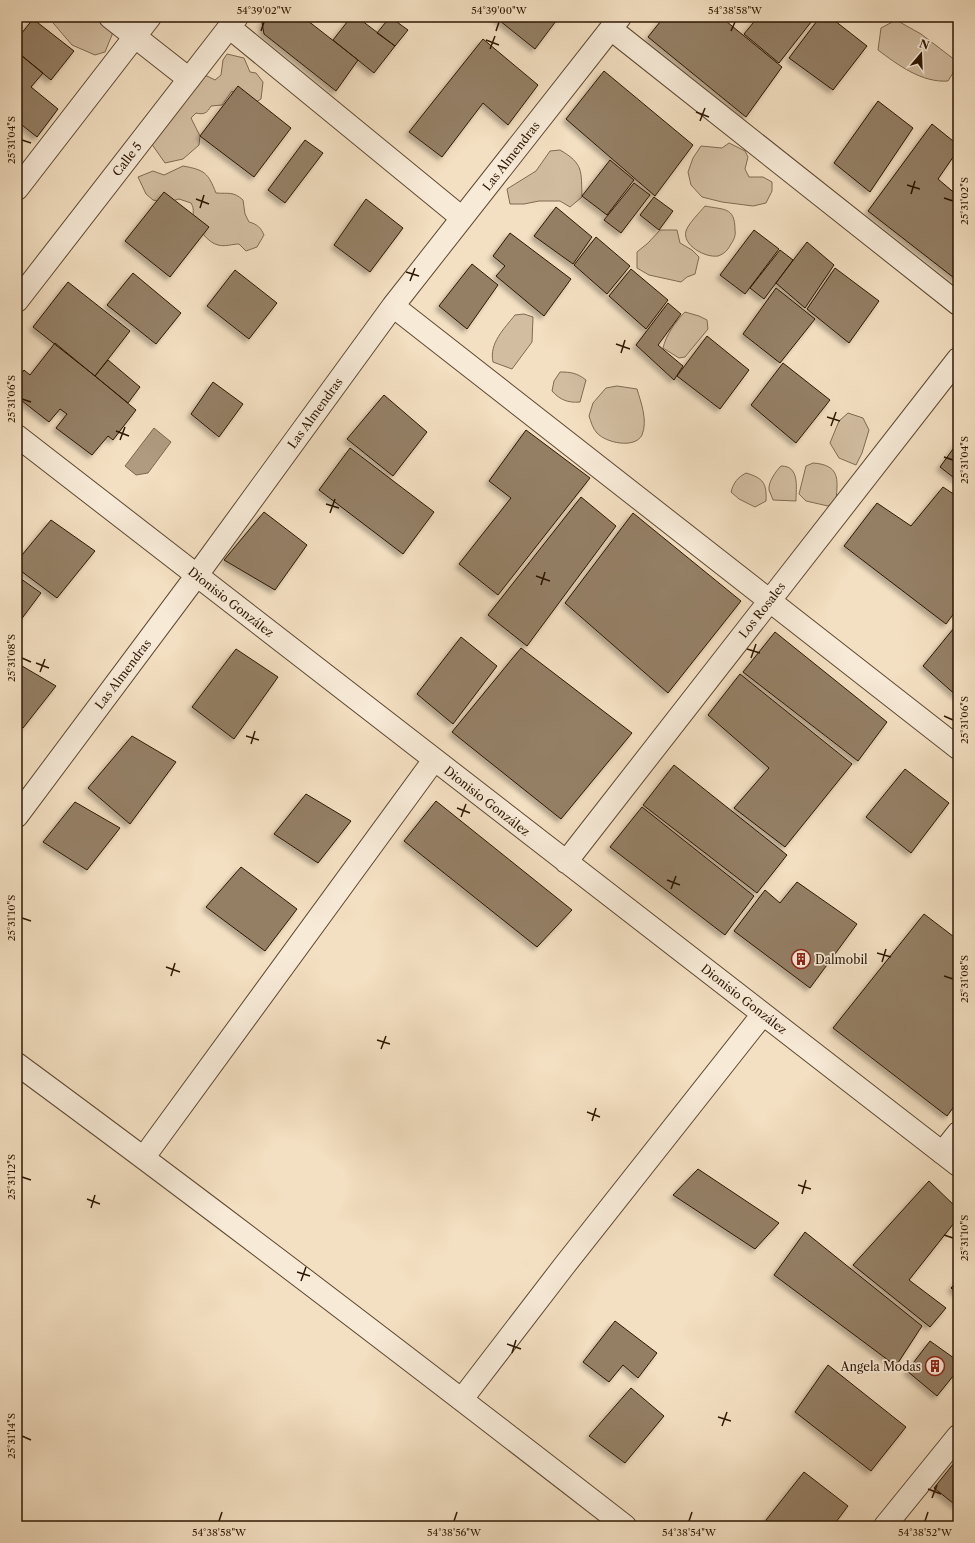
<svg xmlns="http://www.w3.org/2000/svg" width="975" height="1543" font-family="'Libre Caslon Text',serif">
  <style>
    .green { fill: #d2bda1; stroke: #806a52 }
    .water { fill: #b09b80; stroke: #7c664e }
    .building { fill: #947f65; stroke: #2e1702; filter: url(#shadow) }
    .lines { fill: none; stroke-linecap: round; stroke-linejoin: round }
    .minor-casing { stroke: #5f4932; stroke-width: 24 }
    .minor { stroke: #f7ead7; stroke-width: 22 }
    .ticks { fill: none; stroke: #2e1702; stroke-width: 1.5 }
    .labels { text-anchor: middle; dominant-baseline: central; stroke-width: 3.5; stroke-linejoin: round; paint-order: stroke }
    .street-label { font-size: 12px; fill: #2e1702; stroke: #f7ead7 }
    .poi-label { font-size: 12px; fill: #2e1702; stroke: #f7ead7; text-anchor: start }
    .neatline { fill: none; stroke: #2e1702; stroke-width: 1.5 }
    .ticks-label { font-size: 10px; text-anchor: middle; fill: #2e1702 }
  </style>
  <defs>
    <filter id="shadow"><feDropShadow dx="-3.5" dy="3.5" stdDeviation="2" flood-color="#0004"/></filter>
  </defs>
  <rect width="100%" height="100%" fill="#f3dfc1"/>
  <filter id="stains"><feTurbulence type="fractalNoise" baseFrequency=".005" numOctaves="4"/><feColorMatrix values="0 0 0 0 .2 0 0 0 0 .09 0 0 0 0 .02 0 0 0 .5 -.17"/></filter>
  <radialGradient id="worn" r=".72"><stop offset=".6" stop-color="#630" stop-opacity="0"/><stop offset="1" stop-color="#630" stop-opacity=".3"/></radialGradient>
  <path class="green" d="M 48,17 L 109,17 L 113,22 L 112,35 L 105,52 L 95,55 L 72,45 Z
    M 896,20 L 921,34 L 955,60 L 956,68 L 948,81 C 922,83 898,65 878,50 L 881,28 Z
    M 227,54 L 244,58 L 250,72 L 256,73 L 263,82 L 261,99 L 251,105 L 239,100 L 232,91 L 222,105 L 211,106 C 207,113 204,115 196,113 L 191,118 L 200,136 L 199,145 L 183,159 L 165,163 L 151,143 L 203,77 L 207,76 L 215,80 L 221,75 L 223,60 Z
    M 729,143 L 745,151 L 748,157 L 745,169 L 749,177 L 763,177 L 772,182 L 772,191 L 766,203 L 753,206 L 722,202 L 702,197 L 691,185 L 688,172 L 693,158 L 701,146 L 722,148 Z
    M 560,150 C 584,164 581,171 582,197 L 570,207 L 560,201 L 539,201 L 524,204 L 510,204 L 507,189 L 536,171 L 550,151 Z
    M 183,166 C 205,170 208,173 216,193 C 229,194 233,191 243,200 L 245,214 L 249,222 C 257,224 261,228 264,235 L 257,247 L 246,251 L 239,244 C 233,244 224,247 218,245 C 208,243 196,227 194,218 C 192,211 195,210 191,203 L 179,199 L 165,203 L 153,200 L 146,194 L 138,177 L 153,171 L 164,175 Z
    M 705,206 C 723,210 735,206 735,230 C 736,235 734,240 731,244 C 728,250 724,254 718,256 C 705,258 682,245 686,231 C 688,224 700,212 705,206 Z
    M 660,230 L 677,230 L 680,243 L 692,250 L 699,257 L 695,274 L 687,277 L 681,282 L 649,275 L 637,268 L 637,252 L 648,243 Z
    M 685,312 L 699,316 L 707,320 L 708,329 L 685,357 L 679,358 L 663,348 C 666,335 675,322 685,312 Z
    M 524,314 L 533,317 L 532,342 L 512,369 L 493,362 C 489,343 504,329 515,315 Z
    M 560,372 C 571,372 577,373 586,380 L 580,402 C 568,403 560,400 552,391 L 554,381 Z
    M 617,386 L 637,389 C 641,403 648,420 642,435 C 635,449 606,443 597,433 C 593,429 591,422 589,416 L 593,403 L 606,388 Z
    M 848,413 L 863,418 L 869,430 L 862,453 L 856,465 L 839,458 L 830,443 L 839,421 Z
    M 813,463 C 840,465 838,479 836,500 L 828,506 L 806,501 L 799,494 L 806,466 Z
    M 781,466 C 800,466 796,487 796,501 L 773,500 C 772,497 770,493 769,490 C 768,482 776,471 781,466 Z
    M 746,473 C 763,478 767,483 766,501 L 755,507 L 739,499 L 731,492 C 734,482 737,478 746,473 Z"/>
  <path class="water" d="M 154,428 L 171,442 L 148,473 L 136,475 L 125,466 Z"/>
  <path class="building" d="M 267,17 L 303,17 L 358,60 L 336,91 L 264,34 L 262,23 Z
    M 351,17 L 357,17 L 395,46 L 374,73 L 333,40 Z
    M 390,17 L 408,30 L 395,46 L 377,33 Z
    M 495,17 L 559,17 L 535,49 Z
    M 664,17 L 721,17 L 782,67 L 746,117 L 648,37 Z
    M 758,17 L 815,17 L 779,63 L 744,34 Z
    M 820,17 L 830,17 L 867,46 L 833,90 L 789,58 Z
    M 33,19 L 74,51 L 51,80 L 17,52 L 17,39 Z
    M 483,39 L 538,85 L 508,125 L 483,103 L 442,157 L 409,132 Z
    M 21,55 L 43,73 L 31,87 L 58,109 L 37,137 L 17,121 L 17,60 Z
    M 604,71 L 693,145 L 655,196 L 566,119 Z
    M 238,86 L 291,128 L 254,177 L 200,136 Z
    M 878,101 L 913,128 L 870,192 L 834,163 Z
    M 932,124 L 958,145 L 958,150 L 938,179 L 958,196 L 958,281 L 868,211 Z
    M 305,140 L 323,153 L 285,203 L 268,190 Z
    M 610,160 L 634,180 L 607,215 L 582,196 Z
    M 634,183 L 650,195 L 621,233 L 604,220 Z
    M 164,192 L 209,227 L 170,277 L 125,241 Z
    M 654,197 L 673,211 L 659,230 L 640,215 Z
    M 366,199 L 403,228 L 370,272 L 334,245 Z
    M 556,207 L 592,237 L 573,264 L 534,236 Z
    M 754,230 L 779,249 L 745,294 L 720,275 Z
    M 510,233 L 571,279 L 544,316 L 496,276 L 505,266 L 493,256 Z
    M 596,237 L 630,266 L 607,294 L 574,265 Z
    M 807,242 L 834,265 L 805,308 L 776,283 Z
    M 780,250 L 793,260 L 764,299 L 750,288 Z
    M 472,264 L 498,285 L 467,329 L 439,306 Z
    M 835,268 L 879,301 L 849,343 L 807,309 Z
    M 631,269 L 668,300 L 646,329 L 609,296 Z
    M 235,270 L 277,303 L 249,339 L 207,306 Z
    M 133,273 L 181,313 L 156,344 L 107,305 Z
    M 68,282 L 130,331 L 95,376 L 33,327 Z
    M 776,288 L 815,319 L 780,363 L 743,334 Z
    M 668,303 L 681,314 L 658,345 L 683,366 L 674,380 L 636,345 Z
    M 707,336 L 749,370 L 720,409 L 677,376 Z
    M 55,343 L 136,410 L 113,440 L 108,436 L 92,455 L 56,428 L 67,414 L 60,409 L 49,422 L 17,397 L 17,379 L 24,370 L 30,375 Z
    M 108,360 L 140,387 L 128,403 L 95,376 Z
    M 783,363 L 830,400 L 796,443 L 751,405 Z
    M 213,382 L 243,404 L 219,437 L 191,414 Z
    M 384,395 L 427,432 L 393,476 L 347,439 Z
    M 526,430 L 590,478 L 498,595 L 459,564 L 511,498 L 489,481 Z
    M 958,442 L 958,481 L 940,467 Z
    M 350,448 L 434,512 L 403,554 L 319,490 Z
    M 943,487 L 958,497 L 958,551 L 954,556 L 958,558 L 958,608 L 946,624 L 844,546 L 877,503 L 911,526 Z
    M 581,497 L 616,526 L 527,646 L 488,615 Z
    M 264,512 L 307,545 L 275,590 L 224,560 Z
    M 633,513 L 741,601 L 668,693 L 565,603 Z
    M 51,520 L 95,551 L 57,598 L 17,568 L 17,561 Z
    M 17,576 L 41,593 L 17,625 Z
    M 958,623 L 958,697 L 923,666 Z
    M 775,632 L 887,722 L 858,761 L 743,672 Z
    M 461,637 L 497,666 L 453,724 L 417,694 Z
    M 521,648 L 632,733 L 561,819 L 452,732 Z
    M 236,649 L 278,677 L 234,739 L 192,707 Z
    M 17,663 L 56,686 L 23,728 L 17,724 Z
    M 740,674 L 852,764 L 785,847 L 734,808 L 769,768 L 708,715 Z
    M 132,736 L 176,762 L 130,824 L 88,788 Z
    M 674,765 L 787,855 L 757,893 L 643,805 Z
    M 905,769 L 949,803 L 911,853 L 866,817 Z
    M 306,794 L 351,821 L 318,863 L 274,834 Z
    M 436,801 L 572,910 L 537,947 L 404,841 Z
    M 75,802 L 120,828 L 87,870 L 43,842 Z
    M 642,807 L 754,896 L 725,935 L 610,847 Z
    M 241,867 L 297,909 L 265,951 L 206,907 Z
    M 797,882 L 857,924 L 810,988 L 734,931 L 765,890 L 780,903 Z
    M 924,914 L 958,940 L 958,1101 L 947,1116 L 833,1028 Z
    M 698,1169 L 779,1223 L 755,1249 L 673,1195 Z
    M 929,1181 L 958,1209 L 958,1218 L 909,1280 L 946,1308 L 930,1327 L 853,1265 Z
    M 805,1232 L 922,1326 L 896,1366 L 774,1275 Z
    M 958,1280 L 958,1294 L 951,1288 Z
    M 615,1321 L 657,1353 L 638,1378 L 623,1365 L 609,1382 L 583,1362 Z
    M 930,1341 L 958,1361 L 958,1370 L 937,1396 L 907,1371 Z
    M 828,1365 L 906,1427 L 871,1471 L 795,1412 Z
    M 631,1388 L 664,1416 L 625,1463 L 589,1436 Z
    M 958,1458 L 958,1507 L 934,1488 Z
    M 804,1472 L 848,1506 L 833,1526 L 773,1526 L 766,1520 Z"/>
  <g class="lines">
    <defs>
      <path id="minor" d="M 110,17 L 189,79
        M 229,27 L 462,218
        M 611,29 L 958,304
        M 17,189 L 150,17
        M 17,301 L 237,17
        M 393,306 L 958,748
        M 17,436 L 958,1165
        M 17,816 L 197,575 L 393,306 L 620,17
        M 566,862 L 958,359
        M 17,1064 C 222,1215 424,1370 625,1526
        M 942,1153 L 958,1133
        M 144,1157 L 434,760
        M 462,1399 L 564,1266 L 763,1014
        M 885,1526 L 958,1436"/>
    </defs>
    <use href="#minor" class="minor-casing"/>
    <use href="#minor" class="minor"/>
  </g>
  <path class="ticks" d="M 261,31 L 264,22M 496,31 L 499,22M 731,31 L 735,22M 486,40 L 499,45M 490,49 L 495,36M 696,112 L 709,117M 700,121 L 705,108M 22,140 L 31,143M 907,185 L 920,189M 911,194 L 915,181M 944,198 L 953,201M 196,199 L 209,204M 200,208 L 204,195M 406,272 L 419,276M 410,281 L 415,268M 616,344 L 630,349M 621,353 L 625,340M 22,399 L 31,402M 827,417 L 840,421M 831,426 L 836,412M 116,431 L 129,436M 120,440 L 125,427M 944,457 L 953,460M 326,504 L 339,508M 330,513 L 335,499M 536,576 L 550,581M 541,585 L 545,572M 747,649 L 760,653M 22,658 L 31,662M 751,658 L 756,644M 36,663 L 49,668M 40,672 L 45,659M 944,716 L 953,720M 246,736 L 259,740M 251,744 L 255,731M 457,808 L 470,813M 461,817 L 466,804M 667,880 L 680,885M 671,889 L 676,876M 22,918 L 31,921M 877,953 L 891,957M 882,962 L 886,949M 166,967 L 180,972M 171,976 L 175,963M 944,976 L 953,979M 377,1040 L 390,1044M 381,1049 L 386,1036M 587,1112 L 600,1117M 592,1121 L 596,1108M 22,1177 L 31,1180M 798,1185 L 811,1189M 802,1194 L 806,1180M 87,1199 L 100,1204M 91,1208 L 95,1195M 944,1235 L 953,1238M 297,1272 L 310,1276M 301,1281 L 306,1267M 507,1344 L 521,1349M 512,1353 L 516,1340M 718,1417 L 731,1421M 722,1426 L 727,1412M 22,1436 L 31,1440M 928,1489 L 941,1494M 932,1498 L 937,1485M 219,1521 L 222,1512M 454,1521 L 457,1512M 689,1521 L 692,1512M 925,1521 L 928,1512"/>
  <defs>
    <symbol id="building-ring" viewBox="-11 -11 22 22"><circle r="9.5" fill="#f7ead7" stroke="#8f2418" stroke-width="1.5"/><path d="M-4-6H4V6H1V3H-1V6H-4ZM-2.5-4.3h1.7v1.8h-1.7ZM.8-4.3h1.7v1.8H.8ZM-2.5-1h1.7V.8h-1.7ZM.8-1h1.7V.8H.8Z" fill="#8f2418"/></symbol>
  </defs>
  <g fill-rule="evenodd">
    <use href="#building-ring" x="790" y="948" width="22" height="22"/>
    <use href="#building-ring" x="924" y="1355" width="22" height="22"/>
  </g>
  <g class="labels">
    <g class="street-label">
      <text transform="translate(511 156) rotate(-52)">Las Almendras</text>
      <text transform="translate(127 159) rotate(-52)">Calle 5</text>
      <text transform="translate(315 413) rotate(-54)">Las Almendras</text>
      <text transform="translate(231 602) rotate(38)">Dionisio González</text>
      <text transform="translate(762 610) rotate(-52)">Los Rosales</text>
      <text transform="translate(123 674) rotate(-53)">Las Almendras</text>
      <text transform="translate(487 801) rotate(38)">Dionisio González</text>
      <text transform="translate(744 999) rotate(38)">Dionisio González</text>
    </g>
    <g class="poi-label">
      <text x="815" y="959">Dalmobil</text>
      <text x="921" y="1366" text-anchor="end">Angela Modas</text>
    </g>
  </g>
  <rect width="975" height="1543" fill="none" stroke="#f3dfc1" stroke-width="44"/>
  <g transform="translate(921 54) rotate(19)" stroke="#f7ead7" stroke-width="3" paint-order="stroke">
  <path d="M0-3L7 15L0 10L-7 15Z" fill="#2e1702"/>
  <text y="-6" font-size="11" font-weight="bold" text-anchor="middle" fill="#2e1702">N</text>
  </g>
  <rect x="22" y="22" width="931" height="1499" class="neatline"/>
  <g class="ticks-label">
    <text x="264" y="14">54°39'02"W</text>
    <text x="499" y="14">54°39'00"W</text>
    <text x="735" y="14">54°38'58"W</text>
    <text transform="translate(11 140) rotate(-90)" y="4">25°31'04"S</text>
    <text transform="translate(964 201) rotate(-90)" y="4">25°31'02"S</text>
    <text transform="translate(11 399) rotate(-90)" y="4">25°31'06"S</text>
    <text transform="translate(964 460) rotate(-90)" y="4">25°31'04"S</text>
    <text transform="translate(11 658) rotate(-90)" y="4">25°31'08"S</text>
    <text transform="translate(964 720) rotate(-90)" y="4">25°31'06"S</text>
    <text transform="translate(11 918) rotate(-90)" y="4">25°31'10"S</text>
    <text transform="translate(964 979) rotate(-90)" y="4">25°31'08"S</text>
    <text transform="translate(11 1177) rotate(-90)" y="4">25°31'12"S</text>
    <text transform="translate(964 1238) rotate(-90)" y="4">25°31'10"S</text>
    <text transform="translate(11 1436) rotate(-90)" y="4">25°31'14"S</text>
    <text x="219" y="1536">54°38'58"W</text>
    <text x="454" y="1536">54°38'56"W</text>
    <text x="689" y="1536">54°38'54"W</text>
    <text x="925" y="1536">54°38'52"W</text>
  </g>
  <rect width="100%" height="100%" filter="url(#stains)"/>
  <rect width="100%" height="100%" fill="url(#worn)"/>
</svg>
